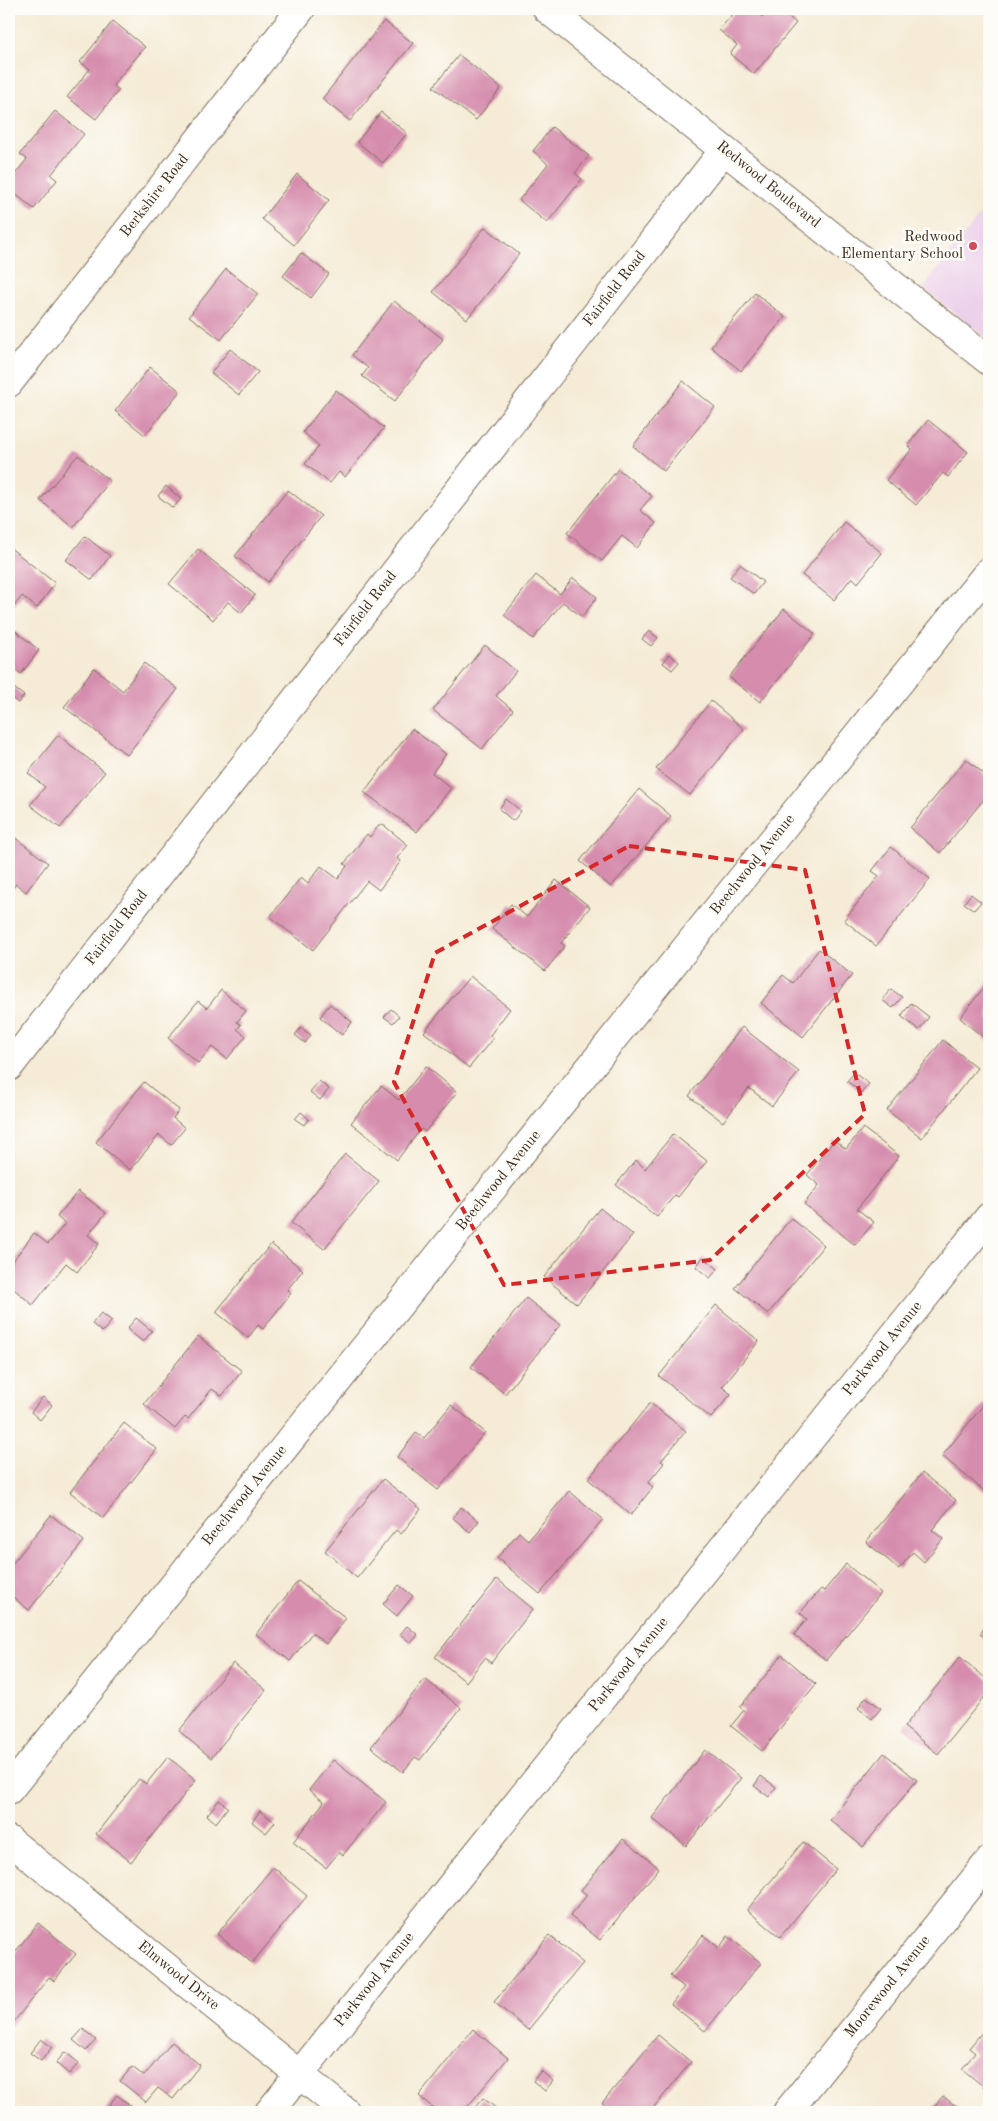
<svg xmlns="http://www.w3.org/2000/svg" width="998" height="2121" font-family="'Old Standard TT',serif">
  <style>
    .built { fill: #ecd1eb }
    .building { fill: #d68dad }
    .lines { fill: none; stroke-linecap: round; stroke-linejoin: round }
    .minor-casing { stroke: #7c6e5e; stroke-width: 30 }
    .minor { stroke: #fff; stroke-width: 28 }
    .marked { fill: none; stroke: #d62828; stroke-width: 4; stroke-dasharray: 10 6; stroke-linejoin: round }
    .poi-dot { fill: #d1495b; stroke: #fdfcf7; stroke-width: 2 }
    .labels { text-anchor: middle; dominant-baseline: central; stroke-width: 5; stroke-linejoin: round; paint-order: stroke }
    .street-label { font-size: 15px; fill: #3b2a1e; stroke: #fdfcf7 }
    .poi-label { font-size: 15px; fill: #3b2a1e; stroke: #fdfcf7; text-anchor: end }
  </style>
  <rect width="100%" height="100%" fill="#fdfcf7"/>
  <filter id="ink" filterUnits="userSpaceOnUse"><feTurbulence type="fractalNoise" baseFrequency=".02" numOctaves="2"/><feDisplacementMap in="SourceGraphic" scale="10" xChannelSelector="R" yChannelSelector="G"/><feConvolveMatrix kernelMatrix="1 2 1 2 8 2 1 2 1" color-interpolation-filters="sRGB"/></filter>
  <filter id="wash" filterUnits="userSpaceOnUse"><feTurbulence type="fractalNoise" baseFrequency=".0096" numOctaves="4" result="noise"/><feDisplacementMap in="SourceGraphic" scale="20" xChannelSelector="R" yChannelSelector="G"/><feGaussianBlur stdDeviation="1.12" result="paint"/><feColorMatrix in="noise" values="0 0 0 0 0 0 0 0 0 0 0 0 0 0 0 0 0 1.4 0 .05"/><feComposite in="paint" operator="in"/></filter>
  <g filter="url(#wash)">
    <rect width="100%" height="100%" fill="#f5ebd6"/>
    <path class="built" d="M 989,203 L 989,340 L 923,288 Z"/>
    <g id="blocks">
      <path class="building" d="M 737,9 L 753,9 L 763,17 L 770,9 L 779,9 L 796,23 L 754,74 L 730,54 L 737,45 L 719,30 Z
        M 113,21 L 145,47 L 113,85 L 119,90 L 96,119 L 67,97 L 90,69 L 80,62 Z
        M 384,21 L 413,43 L 350,121 L 322,99 Z
        M 459,55 L 501,88 L 476,120 L 433,87 Z
        M 55,111 L 84,134 L 51,175 L 57,180 L 34,209 L 9,189 L 9,182 L 27,159 L 20,154 Z
        M 381,112 L 407,133 L 383,163 L 357,142 Z
        M 552,127 L 589,156 L 575,173 L 582,179 L 547,223 L 519,200 L 548,164 L 533,151 Z
        M 297,174 L 329,200 L 294,245 L 262,219 Z
        M 485,227 L 519,254 L 467,319 L 433,292 Z
        M 301,253 L 329,274 L 311,298 L 283,276 Z
        M 226,269 L 258,294 L 221,340 L 189,316 Z
        M 755,293 L 785,317 L 741,371 L 711,347 Z
        M 394,301 L 443,339 L 395,401 L 362,376 L 368,368 L 352,355 Z
        M 230,349 L 258,372 L 239,395 L 211,373 Z
        M 150,367 L 180,391 L 145,435 L 115,411 Z
        M 683,381 L 715,407 L 664,471 L 633,446 Z
        M 336,390 L 384,428 L 345,477 L 339,472 L 330,483 L 305,464 L 319,446 L 303,432 Z
        M 928,420 L 968,452 L 948,477 L 943,473 L 916,505 L 886,480 L 912,449 L 908,445 Z
        M 78,455 L 110,481 L 73,527 L 40,500 Z
        M 618,469 L 652,496 L 640,510 L 656,523 L 637,548 L 622,536 L 602,561 L 567,533 Z
        M 166,486 L 181,499 L 173,508 L 158,496 Z
        M 288,490 L 321,516 L 268,582 L 235,556 Z
        M 844,522 L 882,553 L 858,583 L 852,577 L 834,600 L 802,575 Z
        M 85,536 L 110,556 L 92,580 L 66,560 Z
        M 9,547 L 55,583 L 37,608 L 22,596 L 9,613 Z
        M 198,549 L 255,595 L 241,613 L 228,602 L 213,620 L 169,584 Z
        M 740,564 L 763,582 L 754,594 L 730,577 Z
        M 536,575 L 560,594 L 573,578 L 597,597 L 582,617 L 563,602 L 533,639 L 504,615 Z
        M 784,609 L 815,634 L 760,702 L 729,677 Z
        M 13,629 L 39,650 L 21,674 L 9,664 L 9,634 Z
        M 649,631 L 658,638 L 651,646 L 642,639 Z
        M 485,645 L 516,671 L 496,696 L 513,710 L 482,749 L 433,710 Z
        M 669,654 L 679,662 L 672,670 L 663,663 Z
        M 144,663 L 178,689 L 127,755 L 64,707 L 94,668 L 123,691 Z
        M 14,688 L 24,696 L 18,703 L 9,696 Z
        M 711,701 L 744,729 L 690,795 L 656,769 Z
        M 412,729 L 446,754 L 432,773 L 451,788 L 417,832 L 364,792 Z
        M 58,735 L 105,772 L 60,828 L 30,805 L 45,787 L 28,773 Z
        M 966,759 L 989,778 L 989,793 L 940,853 L 910,828 Z
        M 639,789 L 671,816 L 611,887 L 580,861 Z
        M 506,799 L 521,811 L 513,821 L 499,809 Z
        M 381,823 L 408,845 L 397,858 L 401,861 L 379,890 L 367,881 L 313,950 L 270,917 L 301,877 L 308,883 L 321,866 L 338,879 L 347,866 L 344,864 L 367,834 L 370,837 Z
        M 9,833 L 48,863 L 26,892 L 16,884 L 9,893 Z
        M 891,847 L 930,879 L 876,946 L 844,920 L 879,876 L 872,871 Z
        M 556,880 L 590,907 L 561,943 L 565,946 L 545,971 L 492,929 L 511,904 L 527,917 Z
        M 971,894 L 981,902 L 974,910 L 964,903 Z
        M 819,949 L 852,975 L 803,1037 L 761,1003 L 783,975 L 793,983 Z
        M 470,976 L 510,1009 L 490,1035 L 493,1038 L 469,1068 L 424,1032 Z
        M 989,981 L 989,1042 L 960,1018 Z
        M 891,989 L 902,997 L 893,1008 L 882,1000 Z
        M 221,990 L 246,1011 L 237,1022 L 241,1025 L 237,1029 L 246,1036 L 227,1059 L 212,1047 L 198,1063 L 168,1038 L 198,1001 L 207,1008 Z
        M 911,1003 L 929,1017 L 919,1030 L 901,1016 Z
        M 330,1004 L 352,1022 L 342,1035 L 320,1017 Z
        M 391,1009 L 399,1016 L 393,1023 L 384,1017 Z
        M 742,1027 L 799,1072 L 772,1106 L 749,1088 L 723,1122 L 689,1096 Z
        M 301,1028 L 311,1035 L 305,1043 L 295,1035 Z
        M 943,1040 L 977,1068 L 922,1138 L 887,1110 Z
        M 426,1066 L 457,1092 L 425,1132 L 421,1129 L 397,1160 L 351,1123 L 381,1086 L 399,1100 Z
        M 854,1073 L 869,1084 L 861,1093 L 847,1081 Z
        M 319,1081 L 329,1089 L 320,1100 L 310,1092 Z
        M 144,1082 L 179,1110 L 173,1118 L 185,1128 L 171,1145 L 159,1135 L 130,1170 L 96,1142 Z
        M 301,1112 L 309,1119 L 304,1125 L 295,1119 Z
        M 863,1128 L 899,1156 L 857,1209 L 874,1222 L 855,1245 L 804,1204 L 819,1185 L 807,1175 L 834,1140 L 846,1149 Z
        M 673,1134 L 707,1161 L 678,1197 L 675,1195 L 657,1217 L 616,1185 L 636,1160 L 645,1169 Z
        M 345,1154 L 379,1181 L 324,1249 L 291,1223 Z
        M 78,1191 L 106,1213 L 88,1235 L 99,1244 L 77,1272 L 66,1263 L 33,1305 L 9,1285 L 9,1266 L 34,1233 L 48,1244 L 65,1224 L 57,1217 Z
        M 600,1208 L 633,1235 L 577,1304 L 544,1277 Z
        M 791,1218 L 824,1245 L 768,1314 L 735,1288 Z
        M 271,1244 L 303,1270 L 287,1290 L 291,1293 L 263,1329 L 258,1325 L 248,1338 L 216,1312 Z
        M 703,1257 L 718,1269 L 710,1278 L 696,1267 Z
        M 526,1298 L 560,1325 L 505,1394 L 471,1367 Z
        M 716,1305 L 759,1341 L 722,1387 L 731,1394 L 711,1418 L 659,1376 Z
        M 101,1313 L 112,1321 L 102,1332 L 92,1324 Z
        M 136,1318 L 152,1331 L 143,1342 L 127,1329 Z
        M 198,1336 L 242,1371 L 222,1396 L 212,1389 L 188,1419 L 185,1417 L 175,1429 L 144,1404 Z
        M 43,1397 L 52,1405 L 40,1420 L 31,1412 Z
        M 989,1398 L 989,1495 L 942,1456 Z
        M 650,1403 L 686,1431 L 661,1461 L 664,1463 L 648,1483 L 653,1487 L 631,1515 L 588,1479 Z
        M 451,1405 L 485,1432 L 438,1490 L 397,1457 L 416,1433 L 424,1438 Z
        M 124,1423 L 157,1449 L 103,1518 L 70,1492 Z
        M 922,1473 L 956,1500 L 932,1530 L 943,1539 L 924,1562 L 913,1552 L 899,1569 L 866,1542 Z
        M 383,1479 L 421,1509 L 401,1534 L 396,1530 L 357,1578 L 325,1551 Z
        M 569,1491 L 603,1519 L 540,1594 L 497,1558 L 519,1532 L 528,1540 Z
        M 461,1507 L 479,1521 L 470,1532 L 453,1518 Z
        M 51,1515 L 84,1541 L 29,1610 L 9,1594 L 9,1568 Z
        M 846,1564 L 881,1593 L 826,1660 L 794,1635 L 807,1619 L 800,1613 L 821,1589 L 824,1591 Z
        M 497,1579 L 533,1609 L 491,1663 L 485,1658 L 466,1682 L 435,1657 Z
        M 298,1581 L 346,1618 L 326,1644 L 312,1633 L 290,1661 L 256,1634 Z
        M 399,1585 L 413,1596 L 397,1616 L 383,1604 Z
        M 989,1621 L 989,1641 L 980,1634 Z
        M 407,1626 L 418,1635 L 411,1643 L 400,1634 Z
        M 782,1655 L 816,1684 L 762,1751 L 731,1726 L 744,1710 L 740,1707 Z
        M 960,1657 L 989,1681 L 989,1691 L 938,1754 L 904,1727 Z
        M 233,1663 L 266,1690 L 211,1758 L 179,1731 Z
        M 425,1679 L 461,1708 L 420,1760 L 415,1757 L 403,1772 L 371,1747 Z
        M 866,1697 L 881,1708 L 872,1719 L 858,1708 Z
        M 705,1750 L 741,1778 L 686,1846 L 652,1818 Z
        M 884,1753 L 917,1780 L 863,1847 L 830,1820 Z
        M 168,1757 L 196,1780 L 131,1862 L 96,1834 L 139,1779 L 146,1784 Z
        M 333,1760 L 386,1802 L 343,1855 L 339,1852 L 326,1868 L 293,1842 L 324,1802 L 309,1790 Z
        M 761,1776 L 776,1787 L 769,1797 L 754,1786 Z
        M 219,1800 L 228,1807 L 216,1823 L 207,1815 Z
        M 260,1811 L 275,1822 L 266,1833 L 252,1822 Z
        M 623,1839 L 659,1868 L 600,1940 L 570,1916 L 587,1895 L 581,1890 Z
        M 803,1842 L 836,1869 L 780,1937 L 747,1910 Z
        M 273,1867 L 307,1896 L 252,1963 L 217,1934 Z
        M 38,1923 L 76,1954 L 54,1981 L 49,1977 L 9,2028 L 9,1960 Z
        M 549,1935 L 583,1963 L 528,2030 L 494,2002 Z
        M 703,1935 L 719,1948 L 728,1936 L 761,1963 L 705,2031 L 671,2004 L 684,1987 L 670,1976 Z
        M 989,2024 L 989,2091 L 962,2069 L 975,2053 L 969,2048 Z
        M 83,2029 L 96,2040 L 86,2051 L 73,2040 Z
        M 473,2029 L 508,2058 L 463,2112 L 438,2112 L 419,2096 Z
        M 658,2035 L 691,2062 L 650,2112 L 613,2112 L 602,2103 Z
        M 41,2039 L 52,2047 L 41,2061 L 30,2053 Z
        M 172,2042 L 200,2065 L 173,2099 L 158,2088 L 146,2102 L 120,2081 L 132,2067 L 144,2076 Z
        M 65,2052 L 79,2063 L 69,2074 L 56,2063 Z
        M 541,2071 L 553,2081 L 545,2091 L 533,2081 Z
        M 117,2095 L 138,2112 L 108,2112 L 105,2110 Z
        M 943,2096 L 963,2112 L 929,2112 Z
        M 483,2098 L 501,2112 L 471,2112 Z"/>
    </g>
  </g>
  <g filter="url(#ink)">
    <use href="#blocks" fill-opacity="0" stroke="#7c6e5e" stroke-width="1"/>
    <g class="lines">
      <defs>
        <path id="minor" d="M 547,9 L 989,361
          M 9,383 L 301,9
          M 9,1067 L 724,150
          M 9,1790 L 989,571
          M 9,1840 L 346,2112
          M 269,2112 L 989,1217
          M 787,2112 L 989,1861"/>
      </defs>
      <use href="#minor" class="minor-casing"/>
      <use href="#minor" class="minor"/>
    </g>
  </g>
  <path class="marked" d="M 629,846 L 805,870 L 865,1114 L 710,1260 L 504,1285 L 394,1082 L 435,953 Z"/>
  <circle class="poi-dot" cx="973" cy="246" r="5"/>
  <g class="labels">
    <g class="street-label">
      <text transform="translate(768 185) rotate(39)">Redwood Boulevard</text>
      <text transform="translate(155 196) rotate(-52)">Berkshire Road</text>
      <text transform="translate(615 289) rotate(-52)">Fairfield Road</text>
      <text transform="translate(366 609) rotate(-52)">Fairfield Road</text>
      <text transform="translate(753 865) rotate(-51)">Beechwood Avenue</text>
      <text transform="translate(117 928) rotate(-52)">Fairfield Road</text>
      <text transform="translate(499 1181) rotate(-51)">Beechwood Avenue</text>
      <text transform="translate(883 1349) rotate(-51)">Parkwood Avenue</text>
      <text transform="translate(245 1496) rotate(-51)">Beechwood Avenue</text>
      <text transform="translate(629 1665) rotate(-51)">Parkwood Avenue</text>
      <text transform="translate(178 1976) rotate(39)">Elmwood Drive</text>
      <text transform="translate(375 1980) rotate(-51)">Parkwood Avenue</text>
      <text transform="translate(888 1987) rotate(-51)">Moorewood Avenue</text>
    </g>
    <g class="poi-label">
      <text x="963" y="237">Redwood<tspan x="963" dy="17">Elementary School</tspan></text>
    </g>
  </g>
  <rect width="998" height="2121" fill="none" stroke="#fdfcf7" stroke-width="30"/>
</svg>
